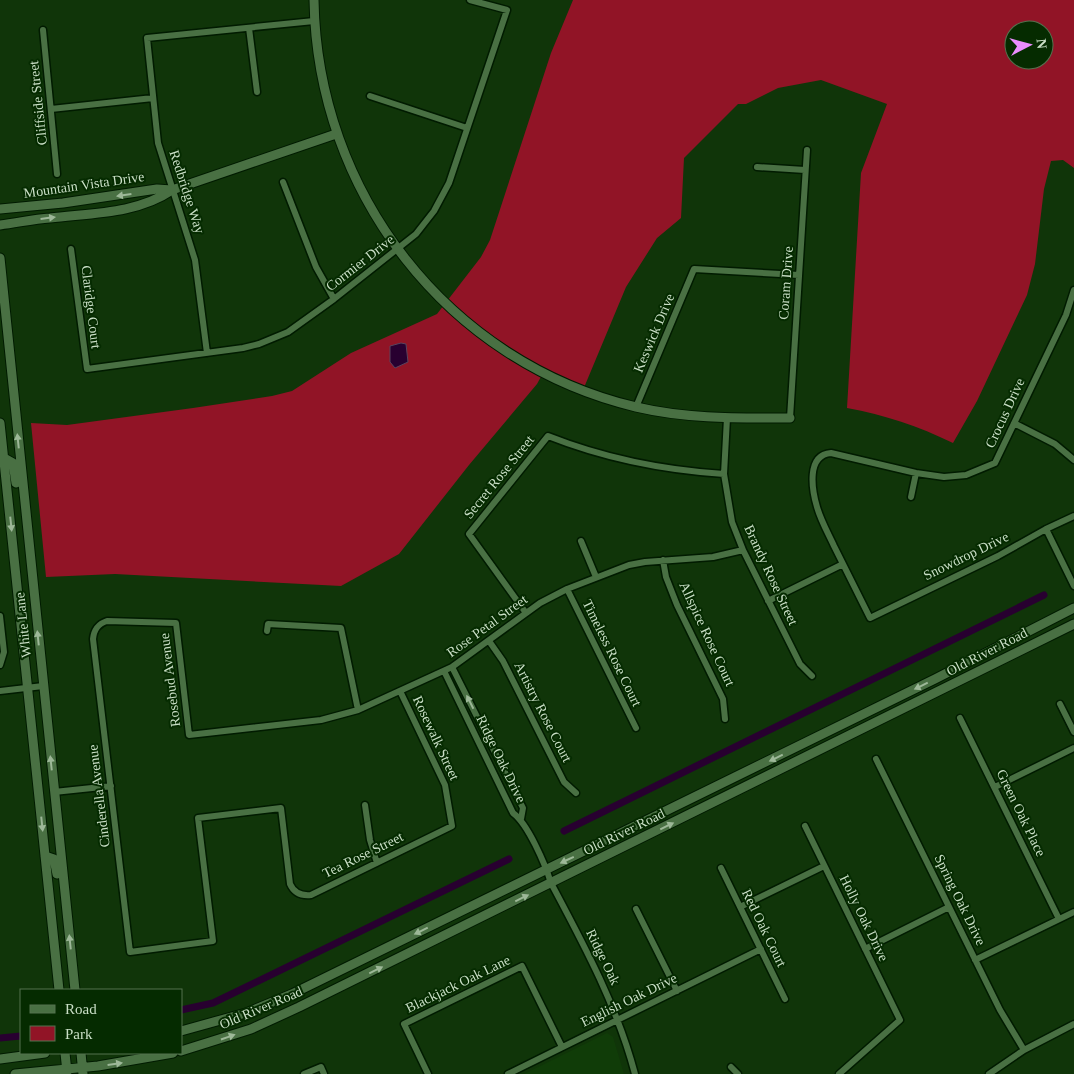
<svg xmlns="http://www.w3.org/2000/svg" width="1074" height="1074" font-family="'Times New Roman',serif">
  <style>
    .built { fill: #103c08 }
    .green { fill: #911426; fill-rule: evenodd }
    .water { fill: #280030; stroke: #59435d }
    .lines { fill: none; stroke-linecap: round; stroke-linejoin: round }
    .canal { stroke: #280030; stroke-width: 7 }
    .minor-casing { stroke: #011b00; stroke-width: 9 }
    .tertiary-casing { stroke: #011b00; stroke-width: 11 }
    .secondary-casing { stroke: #011b00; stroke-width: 11 }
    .minor { stroke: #497043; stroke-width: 6 }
    .tertiary { stroke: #497043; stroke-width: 9 }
    .secondary { stroke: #497043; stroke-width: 9 }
    .oneway { fill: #9db898 }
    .labels { text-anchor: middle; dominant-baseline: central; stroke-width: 4; stroke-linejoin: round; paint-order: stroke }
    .street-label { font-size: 14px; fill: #cadfc6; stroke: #052b00 }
  </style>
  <rect width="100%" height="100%" fill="#103509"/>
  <path class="built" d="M 607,1033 L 613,1037 L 624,1074 L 524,1074 Z"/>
  <path class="green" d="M 573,0 L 1074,0 L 1074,168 L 1063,160 L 1051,161 L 1044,189 L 1035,264 L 1027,295 L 977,401 L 953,443 C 918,426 885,415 847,408 L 861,173 L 887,104 L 821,80 L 778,88 L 746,104 L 738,104 L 684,158 L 681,218 L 657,238 L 626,287 L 583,390 L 543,373 L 537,384 L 469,465 L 399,554 L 341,586 L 115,574 L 46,577 L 31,423 L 67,425 L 193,408 L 272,396 L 292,391 L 351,353 L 437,314 L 481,257 L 490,240 L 551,53 ZM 1014,30 L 1044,30 L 1044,60 L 1014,60 Z"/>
  <path class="water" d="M 401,343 L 406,344 L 408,362 L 395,368 L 390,362 L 390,346 Z"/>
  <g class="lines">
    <path class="canal" d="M 564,831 L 1044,595
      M 181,1010 L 213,1003 L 509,859
      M 0,1038 L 21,1036"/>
    <defs>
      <path id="minor" d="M 249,28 L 257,92
        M 43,30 L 57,174
        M 370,96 L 467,128
        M 51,109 L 153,98
        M 757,167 L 805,170
        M 283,182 L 316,267 L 334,299
        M 71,249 L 87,369 L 243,348 L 259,344 L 288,332 L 334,299 L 416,234 L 434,211 L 449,183 L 507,10 L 470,0
        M 1074,290 L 1066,315 L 995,463 L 966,475 L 944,477 L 916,473 L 831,453 C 806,455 812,490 817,507 C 821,521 828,533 834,546 C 846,570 858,594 870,618 L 998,556 L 1046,529 L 1074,516
        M 207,353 L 195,260 L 158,143 L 147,38 L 314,21
        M 636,407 L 694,269 L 799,275
        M 727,418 L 724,474 L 732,522 L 743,550 L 800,664 L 812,676
        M 790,418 L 807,150
        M 1014,423 L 1055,444 L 1074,460
        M 911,497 L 916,473
        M 1046,529 L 1074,586
        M 581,541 L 596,577
        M 663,560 L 666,577 L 677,605 L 723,699 L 725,719
        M 567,589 L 636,728
        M 768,601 L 843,564
        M 526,613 L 469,534 L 548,436 C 606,459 662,470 724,474
        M 0,616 L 4,652 L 0,665
        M 267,631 L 268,624 L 341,628 L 358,710
        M 489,641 L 503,661 L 564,782 L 576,793
        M 452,667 L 523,808 L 521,819
        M 444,671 L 513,813 C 528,824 545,864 551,883 C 584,945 617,1006 635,1074
        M 0,691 L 43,686
        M 400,691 L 445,785 L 452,826 L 311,895 C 301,896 294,893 290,884 L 281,808 L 198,818 L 213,941 L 130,952 L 93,639 C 94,629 98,624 107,621 L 176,623 L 189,735 L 321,720 L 358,710 L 452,667 L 540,603 L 567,589 L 629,565 L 645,562 L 713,557 L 743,550
        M 1060,704 L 1074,732
        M 960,718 L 1059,919
        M 876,759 L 1000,1010 L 1024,1050
        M 995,787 L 1074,748
        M 54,792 L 111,786
        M 365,805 L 370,840 L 377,863
        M 805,826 L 900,1020 L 839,1074
        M 721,868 L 785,999
        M 740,907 L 824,866
        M 636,909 L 677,991
        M 865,949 L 949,907
        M 975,960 L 1074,912
        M 731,1067 L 738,1074
        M 304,1074 L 321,1067 L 324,1074
        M 428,1074 L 404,1024 L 522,966 L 562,1047
        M 508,1074 L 761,949
        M 989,1074 L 1024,1050 L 1074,1024"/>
      <path id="tertiary" d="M 314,0 C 317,192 447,362 636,407 C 687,419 738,418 790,418
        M 0,209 L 63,203 L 157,189 L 172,190
        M 0,225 C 17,223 33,219 50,218 C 91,213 137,214 172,190 L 336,134"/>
      <path id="secondary" d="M 0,258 L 75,990
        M 0,423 L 59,990
        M 4,458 L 13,463 L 16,483
        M 45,856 L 54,859 L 57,874
        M 181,1031 L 246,1013 L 292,994 L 935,679 L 1074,608
        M 181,1051 L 251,1029 L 299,1007 L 1074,624
        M 65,1053 L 67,1072
        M 81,1053 L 83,1074
        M 0,1059 L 45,1053
        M 15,1074 L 98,1066 L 173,1053"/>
    </defs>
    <use href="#minor" class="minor-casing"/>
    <use href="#tertiary" class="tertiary-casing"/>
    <use href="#secondary" class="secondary-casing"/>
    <use href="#minor" class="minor"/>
    <use href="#tertiary" class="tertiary"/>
    <use href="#secondary" class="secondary"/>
  </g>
  <defs><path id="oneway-solid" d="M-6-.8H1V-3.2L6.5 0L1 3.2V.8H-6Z" transform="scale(1.25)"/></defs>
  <g class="oneway">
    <use href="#oneway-solid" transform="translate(124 195) rotate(172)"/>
    <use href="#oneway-solid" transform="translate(48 218) rotate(-7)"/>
    <use href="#oneway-solid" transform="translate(18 441) rotate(-96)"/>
    <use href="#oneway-solid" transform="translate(11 524) rotate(84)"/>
    <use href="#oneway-solid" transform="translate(38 638) rotate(-96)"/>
    <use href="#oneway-solid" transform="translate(921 686) rotate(154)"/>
    <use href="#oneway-solid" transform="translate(470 702) rotate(-117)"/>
    <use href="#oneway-solid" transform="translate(776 758) rotate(154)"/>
    <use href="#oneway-solid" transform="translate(51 763) rotate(-96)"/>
    <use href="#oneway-solid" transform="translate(42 824) rotate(84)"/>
    <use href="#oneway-solid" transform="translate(667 826) rotate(-26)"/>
    <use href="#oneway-solid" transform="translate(567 860) rotate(155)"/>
    <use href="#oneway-solid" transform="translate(522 898) rotate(-26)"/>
    <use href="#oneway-solid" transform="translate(421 931) rotate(154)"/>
    <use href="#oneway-solid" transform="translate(70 942) rotate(-96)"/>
    <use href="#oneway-solid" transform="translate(376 970) rotate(-26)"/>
    <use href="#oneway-solid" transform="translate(228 1037) rotate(-19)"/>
    <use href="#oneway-solid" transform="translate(115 1064) rotate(-8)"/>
  </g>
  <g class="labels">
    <g class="street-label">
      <text transform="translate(38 103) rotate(-96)">Cliffside Street</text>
      <text transform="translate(84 185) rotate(-8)">Mountain Vista Drive</text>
      <text transform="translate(187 192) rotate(72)">Redbridge Way</text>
      <text transform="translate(360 263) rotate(-38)">Cormier Drive</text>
      <text transform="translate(786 283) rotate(-86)">Coram Drive</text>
      <text transform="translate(91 307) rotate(83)">Claridge Court</text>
      <text transform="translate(654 333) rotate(-67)">Keswick Drive</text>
      <text transform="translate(1005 413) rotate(-65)">Crocus Drive</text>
      <text transform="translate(499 477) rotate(-51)">Secret Rose Street</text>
      <text transform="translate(966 556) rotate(-26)">Snowdrop Drive</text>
      <text transform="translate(771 575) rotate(65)">Brandy Rose Street</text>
      <text transform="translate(23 625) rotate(-96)">White Lane</text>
      <text transform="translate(487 626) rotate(-36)">Rose Petal Street</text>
      <text transform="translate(707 634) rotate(65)">Allspice Rose Court</text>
      <text transform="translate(987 652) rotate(-27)">Old River Road</text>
      <text transform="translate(612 653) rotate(64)">Timeless Rose Court</text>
      <text transform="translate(170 680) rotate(-97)">Rosebud Avenue</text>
      <text transform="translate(543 712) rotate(63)">Artistry Rose Court</text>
      <text transform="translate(436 738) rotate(65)">Rosewalk Street</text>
      <text transform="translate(501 759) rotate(64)">Ridge Oak Drive</text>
      <text transform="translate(99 796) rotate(-97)">Cinderella Avenue</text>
      <text transform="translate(1021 813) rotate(64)">Green Oak Place</text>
      <text transform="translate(624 832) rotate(-26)">Old River Road</text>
      <text transform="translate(363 855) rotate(-26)">Tea Rose Street</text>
      <text transform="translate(960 900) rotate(64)">Spring Oak Drive</text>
      <text transform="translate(864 918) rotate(64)">Holly Oak Drive</text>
      <text transform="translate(764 928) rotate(64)">Red Oak Court</text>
      <text transform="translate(603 957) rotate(64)">Ridge Oak</text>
      <text transform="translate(458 984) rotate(-26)">Blackjack Oak Lane</text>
      <text transform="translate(629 1000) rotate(-26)">English Oak Drive</text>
      <text transform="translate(261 1008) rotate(-23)">Old River Road</text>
    </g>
  </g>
  <rect x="20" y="989" width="162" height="65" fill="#052b00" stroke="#54734f"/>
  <rect x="30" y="1005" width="25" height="8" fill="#497043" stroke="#54734f"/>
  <text x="65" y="1014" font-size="15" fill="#cadfc6">Road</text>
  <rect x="30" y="1026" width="25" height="15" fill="#911426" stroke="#54734f"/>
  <text x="65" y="1039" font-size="15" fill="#cadfc6">Park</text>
  <g transform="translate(1029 45) rotate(84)"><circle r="24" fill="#052b00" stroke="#54734f"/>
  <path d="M0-4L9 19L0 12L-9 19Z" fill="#ea8dfd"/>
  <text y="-8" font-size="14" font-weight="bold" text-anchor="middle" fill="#cadfc6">N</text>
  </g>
</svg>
